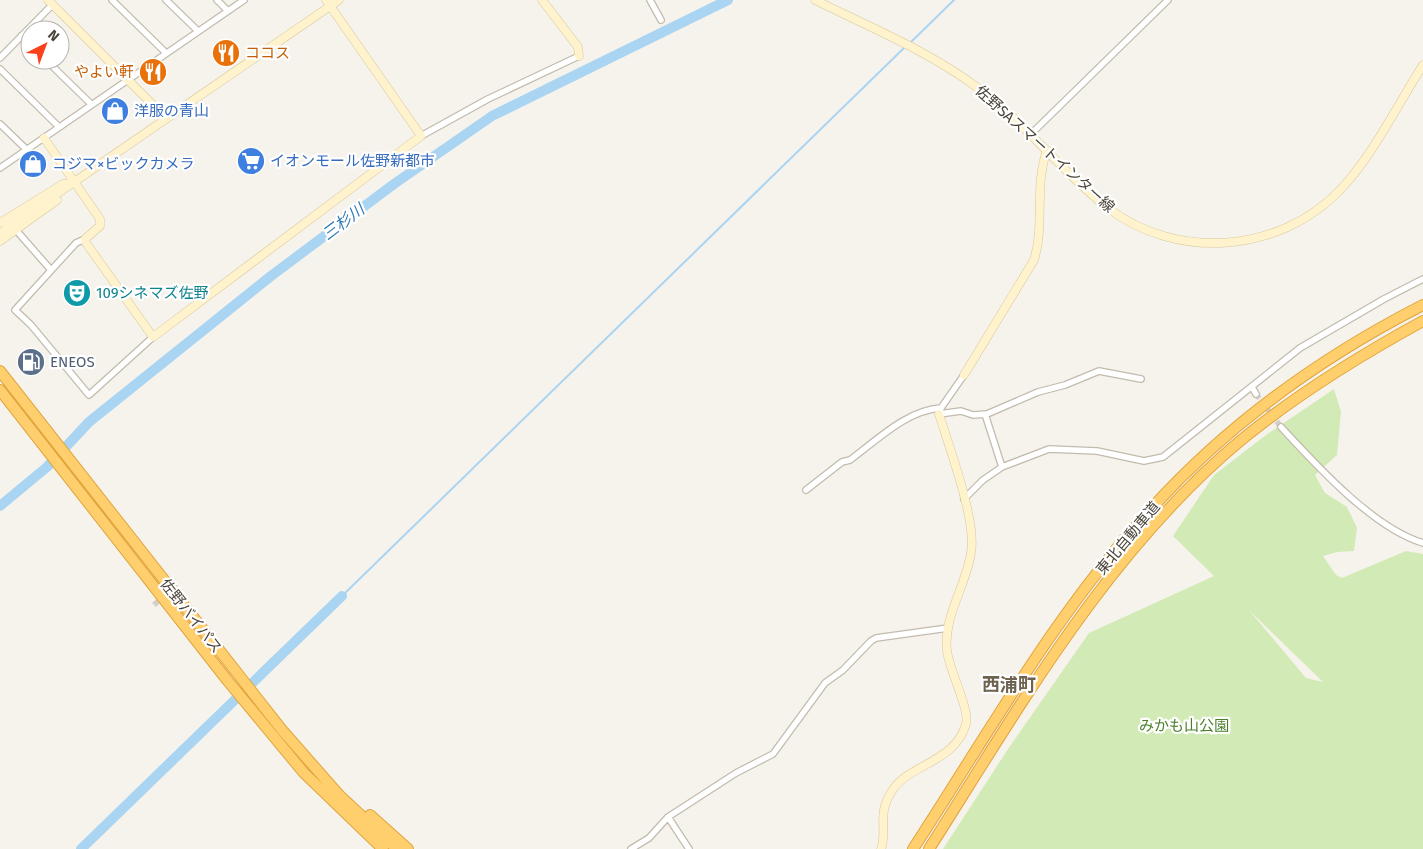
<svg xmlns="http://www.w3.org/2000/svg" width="1423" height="849" font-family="'Fira Sans','Noto Sans JP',sans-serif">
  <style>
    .green { fill: #d2eab5; fill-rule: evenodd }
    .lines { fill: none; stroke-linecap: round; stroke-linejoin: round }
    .stream { stroke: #a9d4f2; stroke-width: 2 }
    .river { stroke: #a9d4f2; stroke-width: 10 }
    .street-tunnel { stroke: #d4d0c8; stroke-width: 5.5; stroke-dasharray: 5.5 3; stroke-linecap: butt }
    .street-casing { stroke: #c2bbae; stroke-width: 8 }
    .secondary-casing { stroke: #d6c79b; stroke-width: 9 }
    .highway-casing { stroke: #e0a43c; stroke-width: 12 }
    .street { stroke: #fff; stroke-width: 5.5 }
    .secondary { stroke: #fff3cd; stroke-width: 8 }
    .highway { stroke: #ffcf6e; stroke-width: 10 }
    .labels { text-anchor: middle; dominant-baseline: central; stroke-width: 4.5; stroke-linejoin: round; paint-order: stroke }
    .food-label { font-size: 15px; fill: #c56008; stroke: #fff; text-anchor: start }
    .shop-label { font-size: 15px; fill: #366cbe; stroke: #fff; text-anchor: start }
    .street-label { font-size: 15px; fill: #4b4439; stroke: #fff }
    .culture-label { font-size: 15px; fill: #0d838f; stroke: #fff; text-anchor: start }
    .service-label { font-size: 15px; fill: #4e5e75; stroke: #fff; text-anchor: start }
    .park-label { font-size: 15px; fill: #4a7f2a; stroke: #fff }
    .water-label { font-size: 16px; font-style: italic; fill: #2e7ab2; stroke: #fff }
    .quarter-label { font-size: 18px; font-weight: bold; fill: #6e6250; stroke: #fff }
  </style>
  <rect width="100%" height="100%" fill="#f6f3ec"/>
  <path class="green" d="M 1334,389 L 1341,412 L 1337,455 L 1315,475 L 1325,493 L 1347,507 L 1357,528 L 1354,551 L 1337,552 L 1323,556 L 1336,575 L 1342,578 L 1406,551 L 1423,554 L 1423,849 L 943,849 L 1008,749 L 1089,633 L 1214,576 L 1173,536 L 1214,475 L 1266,435 ZM 1249,610 L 1323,682 L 1306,678 Z"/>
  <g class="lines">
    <path class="stream" d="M 909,44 L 954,0
      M 342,596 L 905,47"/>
    <path class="river" d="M 0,506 L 47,467 L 89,422 L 271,276 L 394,184 L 492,116 L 728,0
      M 81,849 L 342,596"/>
    <path class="street-tunnel" d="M 1256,394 L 1281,427
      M 154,605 L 176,584"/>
    <defs>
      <path id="street" d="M 112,0 L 166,53
        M 166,0 L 198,31
        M 217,0 L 228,11
        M 650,0 L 661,20
        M 21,36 L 30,45
        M 0,58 L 52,5
        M 46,60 L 91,104
        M 0,69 L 59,127
        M 0,124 L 27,150
        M 1031,134 L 1168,0
        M 421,136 L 488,99 L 579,56
        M 0,168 L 244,0
        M 16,230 L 51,270
        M 85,239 L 76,243 L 15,310 L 31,325 L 89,395 L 153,337
        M 964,375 L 941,408 L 939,414 L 961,411 L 973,415 L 987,414 L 1038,392 L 1065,385 L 1099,371 L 1141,379
        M 1252,387 L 1256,394
        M 985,414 L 1002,467
        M 1281,427 C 1316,465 1373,528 1423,543
        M 806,490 L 842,462 L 850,460 C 877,440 907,410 941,408
        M 964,499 L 983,480 L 1002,467 L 1049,449 L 1097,451 L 1144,461 L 1163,457 L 1300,348 L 1384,299 L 1423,279
        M 668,817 L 689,849
        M 631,849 L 649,838 L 668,817 L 736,773 L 773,754 L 825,683 L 843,670 L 871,641 L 876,638 L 948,628"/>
      <path id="secondary" d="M 48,0 L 166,118
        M 542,0 L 578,47 L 579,56
        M 815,0 C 869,27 929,51 978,88 C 1026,123 1061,172 1108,208 C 1177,261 1280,253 1340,190 C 1372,157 1398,104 1423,65
        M 44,138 L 100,219 L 100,226 L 85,239 L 86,243 L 153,337 L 421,136 L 326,0
        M 0,223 L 63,184 L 71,183
        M 0,233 L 339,0
        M 0,241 L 57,200
        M 964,375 L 1034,260 C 1045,225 1034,186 1047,150
        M 881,849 C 888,829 876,815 892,791 C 908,764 955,763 966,724 C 970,709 949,670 947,651 C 943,617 966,586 971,553 C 977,521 949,447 939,414"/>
      <path id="highway" d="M 0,371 L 282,730 L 340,796 L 397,849
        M 0,390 L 227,680 L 304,773 L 383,849
        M 370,815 L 408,849
        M 913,849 C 988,734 1057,611 1150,510 C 1227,425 1321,357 1423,305
        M 929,849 C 1020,706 1108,551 1240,441 C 1297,394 1359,356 1423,321"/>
    </defs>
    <use href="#street" class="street-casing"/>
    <use href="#secondary" class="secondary-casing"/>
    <use href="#highway" class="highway-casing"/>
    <use href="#street" class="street"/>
    <use href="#secondary" class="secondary"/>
    <use href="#highway" class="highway"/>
  </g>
  <defs>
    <symbol id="restaurant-disc" viewBox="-11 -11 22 22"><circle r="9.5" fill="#e8710a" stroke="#fff"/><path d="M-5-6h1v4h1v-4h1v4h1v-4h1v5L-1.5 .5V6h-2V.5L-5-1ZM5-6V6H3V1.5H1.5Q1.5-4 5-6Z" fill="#fff"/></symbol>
    <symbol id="shop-disc" viewBox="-11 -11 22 22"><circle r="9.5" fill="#3f7fe0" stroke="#fff"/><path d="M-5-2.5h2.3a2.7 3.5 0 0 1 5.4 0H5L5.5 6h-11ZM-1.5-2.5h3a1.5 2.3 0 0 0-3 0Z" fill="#fff"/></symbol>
    <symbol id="supermarket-disc" viewBox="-11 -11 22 22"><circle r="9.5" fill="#3f7fe0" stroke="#fff"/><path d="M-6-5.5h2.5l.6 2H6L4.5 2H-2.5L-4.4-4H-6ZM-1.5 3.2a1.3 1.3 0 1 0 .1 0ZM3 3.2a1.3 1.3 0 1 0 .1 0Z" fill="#fff"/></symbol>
    <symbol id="theatre-disc" viewBox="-11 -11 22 22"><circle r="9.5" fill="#0f9aa8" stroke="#fff"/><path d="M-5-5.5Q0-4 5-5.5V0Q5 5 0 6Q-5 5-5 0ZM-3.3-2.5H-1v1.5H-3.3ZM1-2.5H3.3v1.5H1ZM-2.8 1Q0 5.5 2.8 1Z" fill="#fff"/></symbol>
    <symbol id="fuel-disc" viewBox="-11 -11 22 22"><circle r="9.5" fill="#5c6f8a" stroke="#fff"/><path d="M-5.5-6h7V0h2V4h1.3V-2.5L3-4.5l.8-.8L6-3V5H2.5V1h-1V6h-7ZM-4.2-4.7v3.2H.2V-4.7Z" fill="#fff"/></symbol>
  </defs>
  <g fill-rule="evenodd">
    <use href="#restaurant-disc" x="210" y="37" width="32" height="32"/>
    <use href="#restaurant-disc" x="137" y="56" width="32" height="32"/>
    <use href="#shop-disc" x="99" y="95" width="32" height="32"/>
    <use href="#supermarket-disc" x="235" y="145" width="32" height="32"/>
    <use href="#shop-disc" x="17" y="148" width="32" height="32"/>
    <use href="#theatre-disc" x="61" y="277" width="32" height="32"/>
    <use href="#fuel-disc" x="15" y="346" width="32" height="32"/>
  </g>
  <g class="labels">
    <g class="food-label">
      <text x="245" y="53">ココス</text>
      <text x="134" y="72" text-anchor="end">やよい軒</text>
    </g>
    <g class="shop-label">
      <text x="134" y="111">洋服の青山</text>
      <text x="270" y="161">イオンモール佐野新都市</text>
      <text x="52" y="164">コジマ×ビックカメラ</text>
    </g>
    <g class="street-label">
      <text transform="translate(1045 149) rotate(42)">佐野SAスマートインター線</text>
      <text transform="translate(1128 538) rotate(-50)">東北自動車道</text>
      <text transform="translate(191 616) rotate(52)">佐野バイパス</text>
    </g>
    <g class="culture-label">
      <text x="96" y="293">109シネマズ佐野</text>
    </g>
    <g class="service-label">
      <text x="50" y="362">ENEOS</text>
    </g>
    <g class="park-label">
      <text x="1184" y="726">みかも山公園</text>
    </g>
    <g class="water-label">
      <text transform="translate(343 222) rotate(-37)">三杉川</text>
    </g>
    <g class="quarter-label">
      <text x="1009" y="685">西浦町</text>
    </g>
  </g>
  <g transform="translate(45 45) rotate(42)"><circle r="24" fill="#ffffff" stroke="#b7b4b0"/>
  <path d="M0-4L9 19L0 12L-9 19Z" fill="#fc3f1d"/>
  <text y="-8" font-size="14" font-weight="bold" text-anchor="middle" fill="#4b4439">N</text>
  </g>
</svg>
